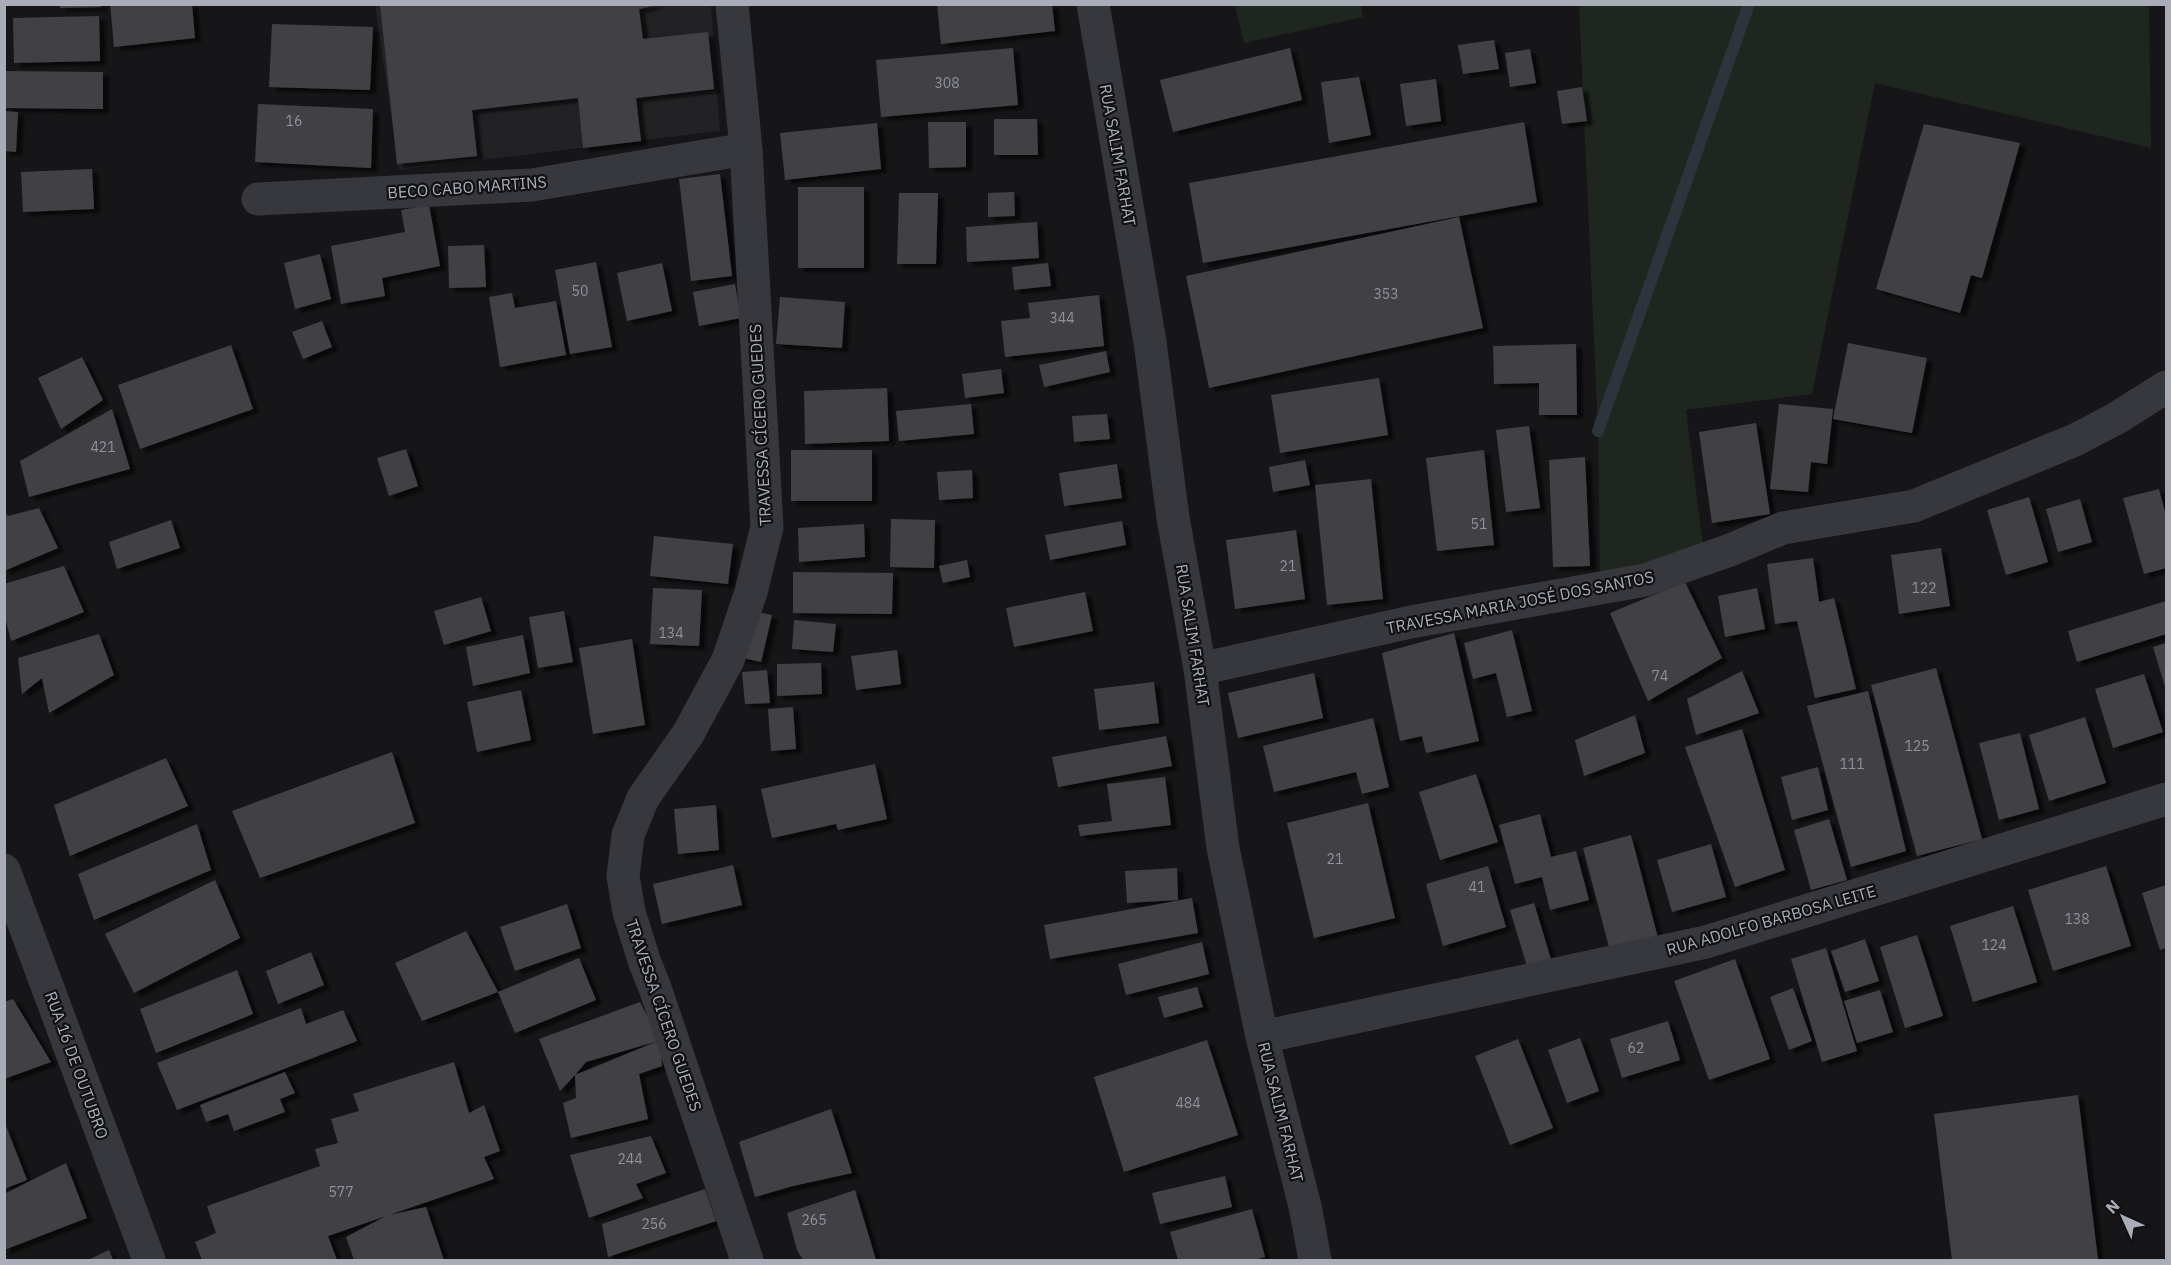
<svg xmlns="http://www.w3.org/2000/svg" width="2171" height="1265" font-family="'IBM Plex Sans',sans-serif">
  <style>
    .built { fill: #222225 }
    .green { fill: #1e261f }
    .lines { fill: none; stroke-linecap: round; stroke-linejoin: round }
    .stream { stroke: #2c353c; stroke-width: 12 }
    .building { fill: #404145; fill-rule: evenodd; filter: url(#shadow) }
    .minor { stroke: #37383d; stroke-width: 33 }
    .labels { text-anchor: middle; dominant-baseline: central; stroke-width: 4.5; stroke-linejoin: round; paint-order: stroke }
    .number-label { font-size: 14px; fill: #8e929b }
    .street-label { font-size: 16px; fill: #a8adb8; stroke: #111113 }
  </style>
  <defs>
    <filter id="shadow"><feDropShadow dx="6" dy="4" stdDeviation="1.5" flood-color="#0009"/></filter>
  </defs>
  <rect width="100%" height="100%" fill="#161618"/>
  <path class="built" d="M 375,5 L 711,5 L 720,131 L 399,170 Z"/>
  <path class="green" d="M 1235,5 L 1361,5 L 1363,17 L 1244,43 Z
    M 1579,5 L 2149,5 L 2151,148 L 1875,83 L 1812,394 L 1686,410 L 1703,546 L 1600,576 L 1598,431 Z"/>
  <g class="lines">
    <path class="stream" d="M 1598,431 L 1749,4"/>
  </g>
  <path class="building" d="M 60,4 L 101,4 L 101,7 L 60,8 Z
    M 110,4 L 192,4 L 195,38 L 114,47 Z
    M 380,4 L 661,4 L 639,9 L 643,39 L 708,32 L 714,89 L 636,98 L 641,141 L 583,148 L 578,98 L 472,110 L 477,156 L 397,164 Z
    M 937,4 L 1052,4 L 1055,31 L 941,44 Z
    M 99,16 L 100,61 L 14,63 L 13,18 Z
    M 272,24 L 373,27 L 370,90 L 269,87 Z
    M 1494,40 L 1499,69 L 1463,74 L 1458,45 Z
    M 1013,48 L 1018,105 L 881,117 L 876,60 Z
    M 1290,48 L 1302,100 L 1173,132 L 1160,80 Z
    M 1530,49 L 1536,83 L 1510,87 L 1505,53 Z
    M 4,71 L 103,72 L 103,109 L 4,108 Z
    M 1359,77 L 1371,135 L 1329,143 L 1321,82 Z
    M 1436,79 L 1441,121 L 1406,126 L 1400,84 Z
    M 1582,87 L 1587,121 L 1562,124 L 1557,91 Z
    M 258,104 L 373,109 L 371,168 L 255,162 Z
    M 4,111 L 18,112 L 16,152 L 4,151 Z
    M 994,119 L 1037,119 L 1038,155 L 994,155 Z
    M 928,122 L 966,122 L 966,167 L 929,168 Z
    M 1524,122 L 1537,202 L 1203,263 L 1189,183 Z
    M 877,123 L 881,169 L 785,180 L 780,133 Z
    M 1924,124 L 2020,143 L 1982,278 L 1971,275 L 1960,313 L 1876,289 Z
    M 92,169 L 94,209 L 23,212 L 21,172 Z
    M 720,174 L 732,276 L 691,281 L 679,179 Z
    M 798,187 L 864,187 L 864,268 L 798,268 Z
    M 1014,192 L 1015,216 L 988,217 L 988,193 Z
    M 899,193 L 938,193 L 936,264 L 897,264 Z
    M 429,205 L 440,266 L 382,278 L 385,296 L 341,304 L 331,246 L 405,232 L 401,210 Z
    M 1459,217 L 1483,328 L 1209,388 L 1186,276 Z
    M 1037,222 L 1039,258 L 967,262 L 966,227 Z
    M 484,245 L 486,287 L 449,288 L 448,246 Z
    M 320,254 L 331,299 L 295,309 L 284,263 Z
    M 596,262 L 612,347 L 570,354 L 555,270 Z
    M 662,263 L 672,311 L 627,321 L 617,273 Z
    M 1048,263 L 1051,286 L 1014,290 L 1012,267 Z
    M 735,284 L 741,318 L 699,326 L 693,292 Z
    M 512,293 L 515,308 L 556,301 L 566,355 L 500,367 L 489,297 Z
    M 1099,295 L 1104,346 L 1005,357 L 1001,321 L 1030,318 L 1028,303 Z
    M 780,297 L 845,302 L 842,348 L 776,344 Z
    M 322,321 L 332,347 L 303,359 L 292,332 Z
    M 1848,343 L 1927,358 L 1912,433 L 1833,419 Z
    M 1576,344 L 1577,415 L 1539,415 L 1539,383 L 1494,384 L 1493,346 Z
    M 231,345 L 253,409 L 140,449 L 118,385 Z
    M 1106,351 L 1110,372 L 1044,387 L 1039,365 Z
    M 82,357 L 103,400 L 61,429 L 38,378 Z
    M 1001,369 L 1004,393 L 965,398 L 962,374 Z
    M 1379,378 L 1388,435 L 1280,453 L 1271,395 Z
    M 887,388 L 889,441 L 805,444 L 804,391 Z
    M 971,404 L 974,434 L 899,441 L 896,411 Z
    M 1779,404 L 1833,409 L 1827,464 L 1811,462 L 1808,492 L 1770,489 Z
    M 112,409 L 130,469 L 29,497 L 20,461 Z
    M 1107,414 L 1110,439 L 1074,442 L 1072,416 Z
    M 1756,423 L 1770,514 L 1712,523 L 1699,432 Z
    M 1529,426 L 1540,508 L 1506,512 L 1496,430 Z
    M 406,449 L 418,486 L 389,496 L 377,458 Z
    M 791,450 L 872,450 L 872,501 L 791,501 Z
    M 1484,450 L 1494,545 L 1437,551 L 1426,458 Z
    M 1585,457 L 1590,566 L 1553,567 L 1549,460 Z
    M 1305,460 L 1310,485 L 1273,492 L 1269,467 Z
    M 1117,464 L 1122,498 L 1064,506 L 1059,473 Z
    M 972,470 L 973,498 L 939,500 L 937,472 Z
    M 1371,479 L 1383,599 L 1327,605 L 1315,485 Z
    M 2159,489 L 2166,516 L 2166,568 L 2144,574 L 2123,498 Z
    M 2029,497 L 2048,562 L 2006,575 L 1987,510 Z
    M 2080,499 L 2092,542 L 2058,552 L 2046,509 Z
    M 39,508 L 58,548 L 4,571 L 4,512 L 8,516 Z
    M 891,519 L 935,520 L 934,568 L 890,567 Z
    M 171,520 L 180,548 L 117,569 L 109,542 Z
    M 1122,521 L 1126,545 L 1050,560 L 1045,535 Z
    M 864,524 L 865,557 L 799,562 L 798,528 Z
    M 1296,530 L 1305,599 L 1235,609 L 1226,540 Z
    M 654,536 L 733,544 L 728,584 L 650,576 Z
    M 1941,548 L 1950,606 L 1899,614 L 1891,555 Z
    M 1813,558 L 1819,602 L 1834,598 L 1856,689 L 1815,698 L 1797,621 L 1775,624 L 1767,564 Z
    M 967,560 L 970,577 L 943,583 L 939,566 Z
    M 64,566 L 84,612 L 11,641 L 4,613 L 4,584 Z
    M 793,572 L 893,573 L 892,614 L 793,613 Z
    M 1685,582 L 1722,658 L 1648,701 L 1610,613 Z
    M 653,588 L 702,590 L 699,646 L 650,644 Z
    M 1757,588 L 1765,629 L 1725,637 L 1718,596 Z
    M 1085,592 L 1093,631 L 1014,647 L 1006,608 Z
    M 481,597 L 491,631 L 444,645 L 434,611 Z
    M 2166,601 L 2166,634 L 2077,662 L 2068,631 Z
    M 748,610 L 772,615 L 761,662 L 738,657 Z
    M 564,611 L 573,662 L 538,668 L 529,617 Z
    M 794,620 L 836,624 L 833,652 L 792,649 Z
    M 1512,630 L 1532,711 L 1507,717 L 1496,673 L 1473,679 L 1464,643 Z
    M 1454,633 L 1479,741 L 1426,753 L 1422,736 L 1400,741 L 1382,653 Z
    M 99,634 L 114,675 L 49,713 L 42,678 L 22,694 L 18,658 Z
    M 523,635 L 530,673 L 473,686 L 466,647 Z
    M 632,639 L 645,725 L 593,734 L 579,648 Z
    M 2166,643 L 2166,690 L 2153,647 Z
    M 897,650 L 901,684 L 856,690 L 851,656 Z
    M 821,663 L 822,694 L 777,696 L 777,664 Z
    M 1936,668 L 1982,839 L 1917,856 L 1871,685 Z
    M 767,670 L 770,703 L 745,704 L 742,672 Z
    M 1742,671 L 1759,713 L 1696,735 L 1687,699 Z
    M 1314,673 L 1323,718 L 1238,738 L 1228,693 Z
    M 2144,674 L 2163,732 L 2113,748 L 2095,689 Z
    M 1154,682 L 1159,723 L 1099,730 L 1094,689 Z
    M 521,690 L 531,740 L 477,752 L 467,702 Z
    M 1868,691 L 1906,851 L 1851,867 L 1807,706 Z
    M 793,707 L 796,749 L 771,751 L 768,709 Z
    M 1635,715 L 1645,753 L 1584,776 L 1575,740 Z
    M 2085,717 L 2106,783 L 2049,801 L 2029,735 Z
    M 1373,718 L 1389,787 L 1362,794 L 1356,772 L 1274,792 L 1263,746 Z
    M 1742,729 L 1785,870 L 1735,887 L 1685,747 Z
    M 2020,733 L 2039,809 L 1999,820 L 1979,743 Z
    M 1166,736 L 1172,766 L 1058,787 L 1052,757 Z
    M 392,752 L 415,823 L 260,878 L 232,811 Z
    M 166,758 L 188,806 L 70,856 L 54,805 Z
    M 875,764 L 887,819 L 838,830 L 836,824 L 772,838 L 761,789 Z
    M 1818,767 L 1828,810 L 1792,820 L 1781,777 Z
    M 1476,774 L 1498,842 L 1440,860 L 1419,792 Z
    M 1165,777 L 1171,825 L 1080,836 L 1078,825 L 1112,821 L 1107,784 Z
    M 1368,803 L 1395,918 L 1314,938 L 1287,823 Z
    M 716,805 L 719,850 L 678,854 L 674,809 Z
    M 1540,814 L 1551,857 L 1576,851 L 1589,900 L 1550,910 L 1542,877 L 1515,884 L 1499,825 Z
    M 1829,819 L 1847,880 L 1811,890 L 1794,830 Z
    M 197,824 L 211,870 L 94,920 L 78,874 Z
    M 1631,835 L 1658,938 L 1610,951 L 1583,848 Z
    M 1711,844 L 1726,897 L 1672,912 L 1657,860 Z
    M 733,865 L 742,905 L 662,924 L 653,884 Z
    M 1488,866 L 1506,927 L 1443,946 L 1426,884 Z
    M 2106,866 L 2131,946 L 2053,971 L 2028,890 Z
    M 1177,868 L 1178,900 L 1127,903 L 1125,871 Z
    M 215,880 L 240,938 L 134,993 L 105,934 Z
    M 2166,885 L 2166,948 L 2160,950 L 2142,893 Z
    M 1192,898 L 1198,933 L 1050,959 L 1044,925 Z
    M 1534,903 L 1553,966 L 1529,973 L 1510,910 Z
    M 567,904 L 581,948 L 515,971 L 500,927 Z
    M 2013,906 L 2037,982 L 1973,1002 L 1950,926 Z
    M 466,931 L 498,992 L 422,1021 L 395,963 Z
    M 1917,935 L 1943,1016 L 1905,1028 L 1880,947 Z
    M 1865,939 L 1879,981 L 1845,992 L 1831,951 Z
    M 1202,942 L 1209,974 L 1126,995 L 1118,964 Z
    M 1826,948 L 1857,1051 L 1822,1062 L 1791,959 Z
    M 311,952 L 324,985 L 278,1004 L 266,971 Z
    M 579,958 L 596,1000 L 515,1033 L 498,992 Z
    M 1735,959 L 1770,1059 L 1709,1080 L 1674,981 Z
    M 237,970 L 253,1014 L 156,1053 L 140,1009 Z
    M 1197,987 L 1203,1007 L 1164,1018 L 1158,997 Z
    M 1793,988 L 1812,1041 L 1789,1050 L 1770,997 Z
    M 1880,990 L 1893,1032 L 1857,1043 L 1844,1001 Z
    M 13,999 L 51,1062 L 4,1079 L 4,1002 Z
    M 640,1002 L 660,1041 L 662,1066 L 639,1074 L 648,1119 L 571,1138 L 563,1103 L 576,1098 L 575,1075 L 560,1091 L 539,1039 ZM 658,1041 L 575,1075 L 586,1062 Z
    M 301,1008 L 306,1024 L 343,1010 L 357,1041 L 177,1110 L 157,1063 Z
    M 1668,1021 L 1680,1060 L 1622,1078 L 1610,1039 Z
    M 1580,1038 L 1599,1091 L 1567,1103 L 1548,1050 Z
    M 1518,1039 L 1553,1128 L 1510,1145 L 1475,1056 Z
    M 1207,1040 L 1238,1135 L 1124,1172 L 1094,1077 Z
    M 454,1062 L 469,1113 L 484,1105 L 500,1151 L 484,1157 L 494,1179 L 389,1215 L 426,1207 L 444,1260 L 354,1260 L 346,1237 L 386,1216 L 328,1236 L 337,1260 L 202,1260 L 195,1242 L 216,1233 L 207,1206 L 320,1166 L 315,1149 L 338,1143 L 331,1119 L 359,1111 L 353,1094 Z
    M 285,1072 L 295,1093 L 280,1099 L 285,1112 L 234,1131 L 228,1114 L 206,1122 L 200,1105 Z
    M 2078,1095 L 2098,1260 L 1952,1260 L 1934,1114 Z
    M 831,1109 L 852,1173 L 793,1186 L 755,1197 L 739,1142 Z
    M 6,1126 L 27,1180 L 4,1189 L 4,1127 Z
    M 651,1136 L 666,1173 L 636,1184 L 643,1198 L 589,1218 L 570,1155 Z
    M 66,1163 L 87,1218 L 4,1250 L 4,1194 Z
    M 1225,1176 L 1232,1207 L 1160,1224 L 1152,1193 Z
    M 705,1189 L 716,1221 L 608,1257 L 602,1224 Z
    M 855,1190 L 876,1260 L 803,1260 L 797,1250 L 787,1213 Z
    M 1252,1209 L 1265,1257 L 1254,1260 L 1178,1260 L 1170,1232 Z
    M 109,1250 L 113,1260 L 88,1260 Z"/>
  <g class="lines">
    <path class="minor" d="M 732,4 L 746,149 L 767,527 L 751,592 L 728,660 L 688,734 L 643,798 L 628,835 L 623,876 L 629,912 L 645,963 L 655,988 L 747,1260
      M 1093,4 L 1150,342 L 1173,518 L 1200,669 L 1223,848 L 1262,1037 L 1305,1206 L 1315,1260
      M 258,199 L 532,185 L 746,149
      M 1200,669 L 1411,622 L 1645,580 L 1730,550 L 1783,528 L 1914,506 L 2075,440 L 2117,418 L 2166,387
      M 4,870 L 149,1260
      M 1262,1037 L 1706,942 L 2166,799"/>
  </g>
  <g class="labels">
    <g class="number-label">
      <text x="947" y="83">308</text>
      <text x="294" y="121">16</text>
      <text x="580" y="291">50</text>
      <text x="1386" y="294">353</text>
      <text x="1062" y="318">344</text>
      <text x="103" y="447">421</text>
      <text x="1479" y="524">51</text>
      <text x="1288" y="566">21</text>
      <text x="1924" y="588">122</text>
      <text x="671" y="633">134</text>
      <text x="1660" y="676">74</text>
      <text x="1917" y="746">125</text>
      <text x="1852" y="764">111</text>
      <text x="1335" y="859">21</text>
      <text x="1477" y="887">41</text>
      <text x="2077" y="919">138</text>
      <text x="1994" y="945">124</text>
      <text x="1636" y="1048">62</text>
      <text x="1188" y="1103">484</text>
      <text x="630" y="1159">244</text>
      <text x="341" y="1192">577</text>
      <text x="814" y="1220">265</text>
      <text x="654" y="1224">256</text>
    </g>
    <g class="street-label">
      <text transform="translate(1118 155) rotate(80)">RUA SALIM FARHAT</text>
      <text transform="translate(467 187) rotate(-4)">BECO CABO MARTINS</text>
      <text transform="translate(760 425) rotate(-93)">TRAVESSA CÍCERO GUEDES</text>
      <text transform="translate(1520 602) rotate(-11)">TRAVESSA MARIA JOSÉ DOS SANTOS</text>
      <text transform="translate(1193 635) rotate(81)">RUA SALIM FARHAT</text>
      <text transform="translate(1771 920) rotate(-16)">RUA ADOLFO BARBOSA LEITE</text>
      <text transform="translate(664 1015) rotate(71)">TRAVESSA CÍCERO GUEDES</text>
      <text transform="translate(77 1065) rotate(70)">RUA 16 DE OUTUBRO</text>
      <text transform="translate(1281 1112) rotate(76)">RUA SALIM FARHAT</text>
    </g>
  </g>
  <rect width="2171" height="1265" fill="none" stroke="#a8adb8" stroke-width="12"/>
  <g transform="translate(2123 1217) rotate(315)" stroke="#111113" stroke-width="4.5" paint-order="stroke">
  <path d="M0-4.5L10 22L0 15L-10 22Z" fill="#a8adb8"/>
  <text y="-9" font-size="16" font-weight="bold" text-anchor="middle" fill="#a8adb8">N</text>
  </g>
</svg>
